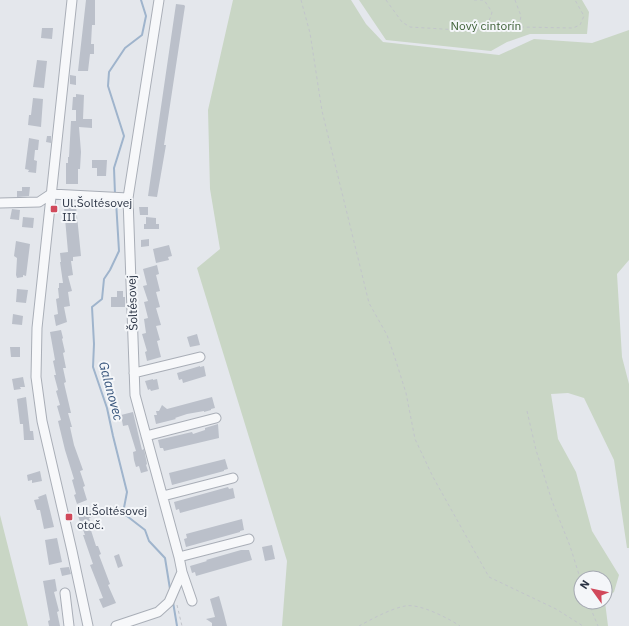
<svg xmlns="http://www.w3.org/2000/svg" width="629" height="626" font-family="'IBM Plex Sans',sans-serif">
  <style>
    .green { fill: #c9d6c5 }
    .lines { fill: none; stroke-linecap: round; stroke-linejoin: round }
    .stream { stroke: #9fb4cc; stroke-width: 2 }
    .building { fill: #bbc0ca }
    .minor-casing { stroke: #a9aeb7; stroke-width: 11 }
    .path { stroke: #c2c5cb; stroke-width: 1; stroke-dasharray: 3 3; stroke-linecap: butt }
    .minor { stroke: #f7f8fa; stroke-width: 9 }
    .poi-dot { fill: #d1495b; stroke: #f4f6f9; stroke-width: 1.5 }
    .labels { text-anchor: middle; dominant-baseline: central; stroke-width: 4; stroke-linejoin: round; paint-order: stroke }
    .park-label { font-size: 12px; fill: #3f6138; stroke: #f4f6f9 }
    .poi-label { font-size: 12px; fill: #2b3445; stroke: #f4f6f9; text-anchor: start }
    .street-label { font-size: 12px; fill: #2b3445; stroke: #f4f6f9 }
    .water-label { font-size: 13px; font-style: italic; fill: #34527a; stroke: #f4f6f9 }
  </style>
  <rect width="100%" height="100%" fill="#e4e7ec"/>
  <path class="green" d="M 233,0 L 351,0 L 366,24 L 383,42 L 499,55 L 534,39 L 592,43 L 629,30 L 629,260 L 617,274 L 622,357 L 629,384 L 629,548 L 627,548 L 614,460 L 584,398 L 568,393 L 551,394 L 558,439 L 576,472 L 592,531 L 619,575 L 614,592 L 605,599 L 605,578 L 581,578 L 581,602 L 605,602 L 608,626 L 282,626 L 287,561 L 197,268 L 220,249 L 210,189 L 208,110 Z
    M 359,0 L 582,0 L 589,12 L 587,34 L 530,34 L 507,42 L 491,51 L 386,40 Z
    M 0,515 L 28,626 L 0,626 Z"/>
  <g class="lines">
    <path class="stream" d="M 115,194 L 114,168 L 124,136 L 108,86 L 109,72 L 125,48 L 142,35 L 146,16 L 141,0
      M 116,201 L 119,251 L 110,270 L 104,279 L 102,299 L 92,307 L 94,344 L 93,367 L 107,408 L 113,436 L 127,492 L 123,513 L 145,530 L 149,541 L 165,558 L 170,589
      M 173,602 L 177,626"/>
  </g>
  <path class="building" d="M 86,0 L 95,0 L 95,25 L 92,25 L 91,44 L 94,44 L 94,54 L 90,54 L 88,71 L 78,71 Z
    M 176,4 L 184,5 L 185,6 L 164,145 L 166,145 L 157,197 L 148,196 Z
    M 42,28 L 53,28 L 52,39 L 41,38 Z
    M 37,60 L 47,61 L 44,88 L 33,87 Z
    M 70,75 L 76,76 L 76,85 L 70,84 Z
    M 76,94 L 84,95 L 83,119 L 92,119 L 92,128 L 79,127 L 81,152 L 80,169 L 78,169 L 78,184 L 66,184 L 66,163 L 68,163 L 68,157 L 69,157 L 71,121 L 76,121 L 76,110 L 72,110 L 73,97 L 76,97 Z
    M 33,98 L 43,99 L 41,127 L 28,125 L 29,115 L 31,115 Z
    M 47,136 L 51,136 L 51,143 L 46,142 Z
    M 29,138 L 39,140 L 38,150 L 35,150 L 34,160 L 37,161 L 36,173 L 28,172 L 29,170 L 25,169 Z
    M 92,160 L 107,160 L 106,176 L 97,176 L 97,168 L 92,168 Z
    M 22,187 L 30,187 L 29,196 L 17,197 L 17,191 L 22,191 Z
    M 76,206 L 81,256 L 73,257 L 73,261 L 71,261 L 73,275 L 68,276 L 72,291 L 68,292 L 70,306 L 64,307 L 67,322 L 56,326 L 54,315 L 58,314 L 56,299 L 59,298 L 58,288 L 59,288 L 59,283 L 63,283 L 60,262 L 61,262 L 60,253 L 68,252 L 64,207 Z
    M 139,207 L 148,207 L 148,215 L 140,215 Z
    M 12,209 L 20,210 L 19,220 L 10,219 Z
    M 23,217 L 34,218 L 33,228 L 22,227 Z
    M 146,217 L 156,218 L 156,224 L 159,224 L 159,229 L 144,229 L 144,224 L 146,224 Z
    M 149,239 L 149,246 L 141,247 L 141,240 Z
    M 16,241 L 30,244 L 26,276 L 23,275 L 23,277 L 17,278 L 16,275 L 17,258 L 14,256 Z
    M 169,245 L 172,256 L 168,257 L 169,260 L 156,263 L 153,249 Z
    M 157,265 L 159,274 L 156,275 L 160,291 L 156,292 L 160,307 L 156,308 L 161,325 L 156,326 L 160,340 L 157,341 L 161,357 L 147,361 L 145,352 L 147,351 L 142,334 L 146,333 L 144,319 L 148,318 L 144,302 L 148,301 L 143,286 L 147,285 L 143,269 Z
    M 17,289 L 28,290 L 26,303 L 16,302 Z
    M 117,291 L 123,291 L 123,297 L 125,297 L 125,307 L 111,307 L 111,297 L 117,297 Z
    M 13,314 L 23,316 L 22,325 L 12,324 Z
    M 61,330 L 63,338 L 62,339 L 65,352 L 63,353 L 66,368 L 63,368 L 66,382 L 64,383 L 71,413 L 68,413 L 72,427 L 70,427 L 74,445 L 83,470 L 80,471 L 85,486 L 83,487 L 87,500 L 77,504 L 74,495 L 76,494 L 72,480 L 74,479 L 65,450 L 58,421 L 61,420 L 57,406 L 60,405 L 56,391 L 58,390 L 54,375 L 56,375 L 53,361 L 55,360 L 50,332 Z
    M 197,334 L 200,345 L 190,347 L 187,337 Z
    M 10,347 L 20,347 L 20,357 L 11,357 Z
    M 200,366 L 200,367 L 204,366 L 206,376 L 183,383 L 182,379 L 179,380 L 177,373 Z
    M 23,377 L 25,387 L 20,387 L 21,389 L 14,390 L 12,379 Z
    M 153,379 L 153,380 L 157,379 L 159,389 L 151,391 L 150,389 L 148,390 L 145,381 Z
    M 26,397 L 30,431 L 33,431 L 34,440 L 24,440 L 23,424 L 20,424 L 17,399 Z
    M 212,397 L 215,408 L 211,409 L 211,410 L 204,412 L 204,411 L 187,414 L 175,418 L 176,419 L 156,424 L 154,415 L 157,415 L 156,411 L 159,411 L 162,405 L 167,409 Z
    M 133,412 L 142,450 L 144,449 L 147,464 L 146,465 L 148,471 L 141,473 L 139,466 L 136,467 L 134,460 L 133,452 L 136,451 L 128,425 L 123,426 L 121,415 Z
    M 218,424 L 219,438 L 164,451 L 163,448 L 160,448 L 158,440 L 192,432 L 193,434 L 205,430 L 205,428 Z
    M 225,459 L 228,469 L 224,470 L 224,471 L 172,485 L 169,473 Z
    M 40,471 L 42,481 L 32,483 L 32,480 L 28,481 L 27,475 Z
    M 228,487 L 229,489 L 233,488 L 235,498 L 180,513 L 179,509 L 176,510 L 174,502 Z
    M 46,494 L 54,527 L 44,529 L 40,510 L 37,510 L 34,500 L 39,499 L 38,497 Z
    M 92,510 L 94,516 L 89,518 L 90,521 L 88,521 L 96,546 L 98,546 L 101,554 L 99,555 L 110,584 L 108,585 L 116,603 L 103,608 L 99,599 L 103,598 L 90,565 L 93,564 L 83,535 L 85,535 L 78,516 Z
    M 242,519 L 244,530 L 240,531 L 240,532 L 186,547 L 184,539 L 187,538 L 186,534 Z
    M 57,538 L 62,562 L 49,565 L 45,540 Z
    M 272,545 L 275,559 L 265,561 L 262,547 Z
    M 241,550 L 249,550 L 252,560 L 196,576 L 195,572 L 192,573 L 190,566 L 207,561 L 206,560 Z
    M 119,554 L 123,566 L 118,568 L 114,556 Z
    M 69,567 L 71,574 L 62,576 L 60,568 Z
    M 55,579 L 57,591 L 54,592 L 59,611 L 57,612 L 60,626 L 49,626 L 48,621 L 50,620 L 43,581 Z
    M 219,596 L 224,614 L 227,626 L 212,626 L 212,623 L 206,619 L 215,617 L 210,599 Z"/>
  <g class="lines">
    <defs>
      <path id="minor" d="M 72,0 L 37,328 L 36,377 L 42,421 L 72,551 L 88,626
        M 159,0 L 128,198 L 135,395 L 179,557 L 182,572 L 192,601
        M 0,203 L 39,202 L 51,194 L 128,198
        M 134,373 L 200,357
        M 146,436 L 216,418
        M 163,496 L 233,478
        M 179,557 L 249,539
        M 65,593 L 69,626
        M 116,626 L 158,612 L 169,602 L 182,572"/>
    </defs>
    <use href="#minor" class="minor-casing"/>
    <path class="path" d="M 301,0 L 310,33 L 322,111 L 369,303 L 387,335 L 395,358 L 406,393 L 415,439 L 433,477 L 489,577 L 556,609 L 583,626
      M 386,0 L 402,22 L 410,27 L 475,31 C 485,28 490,22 492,12 L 484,0
      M 474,0 L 483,0
      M 515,0 L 521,16 L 519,27 L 573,28 L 580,25 L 584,16 L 575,0
      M 527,411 L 536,450 L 552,501 L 570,546 L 581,581
      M 588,602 L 598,626
      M 177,605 L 182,626
      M 359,626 C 372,619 390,609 405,606 C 419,603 448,618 460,626"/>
    <use href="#minor" class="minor"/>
  </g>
  <g class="poi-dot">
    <rect x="50" y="205" width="8" height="8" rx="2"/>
    <rect x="65" y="513" width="8" height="8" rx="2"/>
  </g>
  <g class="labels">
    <g class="park-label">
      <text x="486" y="25">Nový cintorín</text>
    </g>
    <g class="poi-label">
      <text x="62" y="202">Ul.Šoltésovej<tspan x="62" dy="14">III</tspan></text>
      <text x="77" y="510">Ul.Šoltésovej<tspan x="77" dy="14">otoč.</tspan></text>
    </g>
    <g class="street-label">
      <text transform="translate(132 303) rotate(-92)">Šoltésovej</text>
    </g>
    <g class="water-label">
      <text transform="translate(111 391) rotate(75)">Galanovec</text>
    </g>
  </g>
  <g transform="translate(593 590) rotate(303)"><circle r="19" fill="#f4f6f9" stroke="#a4a8b1"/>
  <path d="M0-3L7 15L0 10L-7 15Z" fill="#d1495b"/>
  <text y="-6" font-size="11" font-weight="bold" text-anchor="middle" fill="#2b3445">N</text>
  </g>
</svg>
